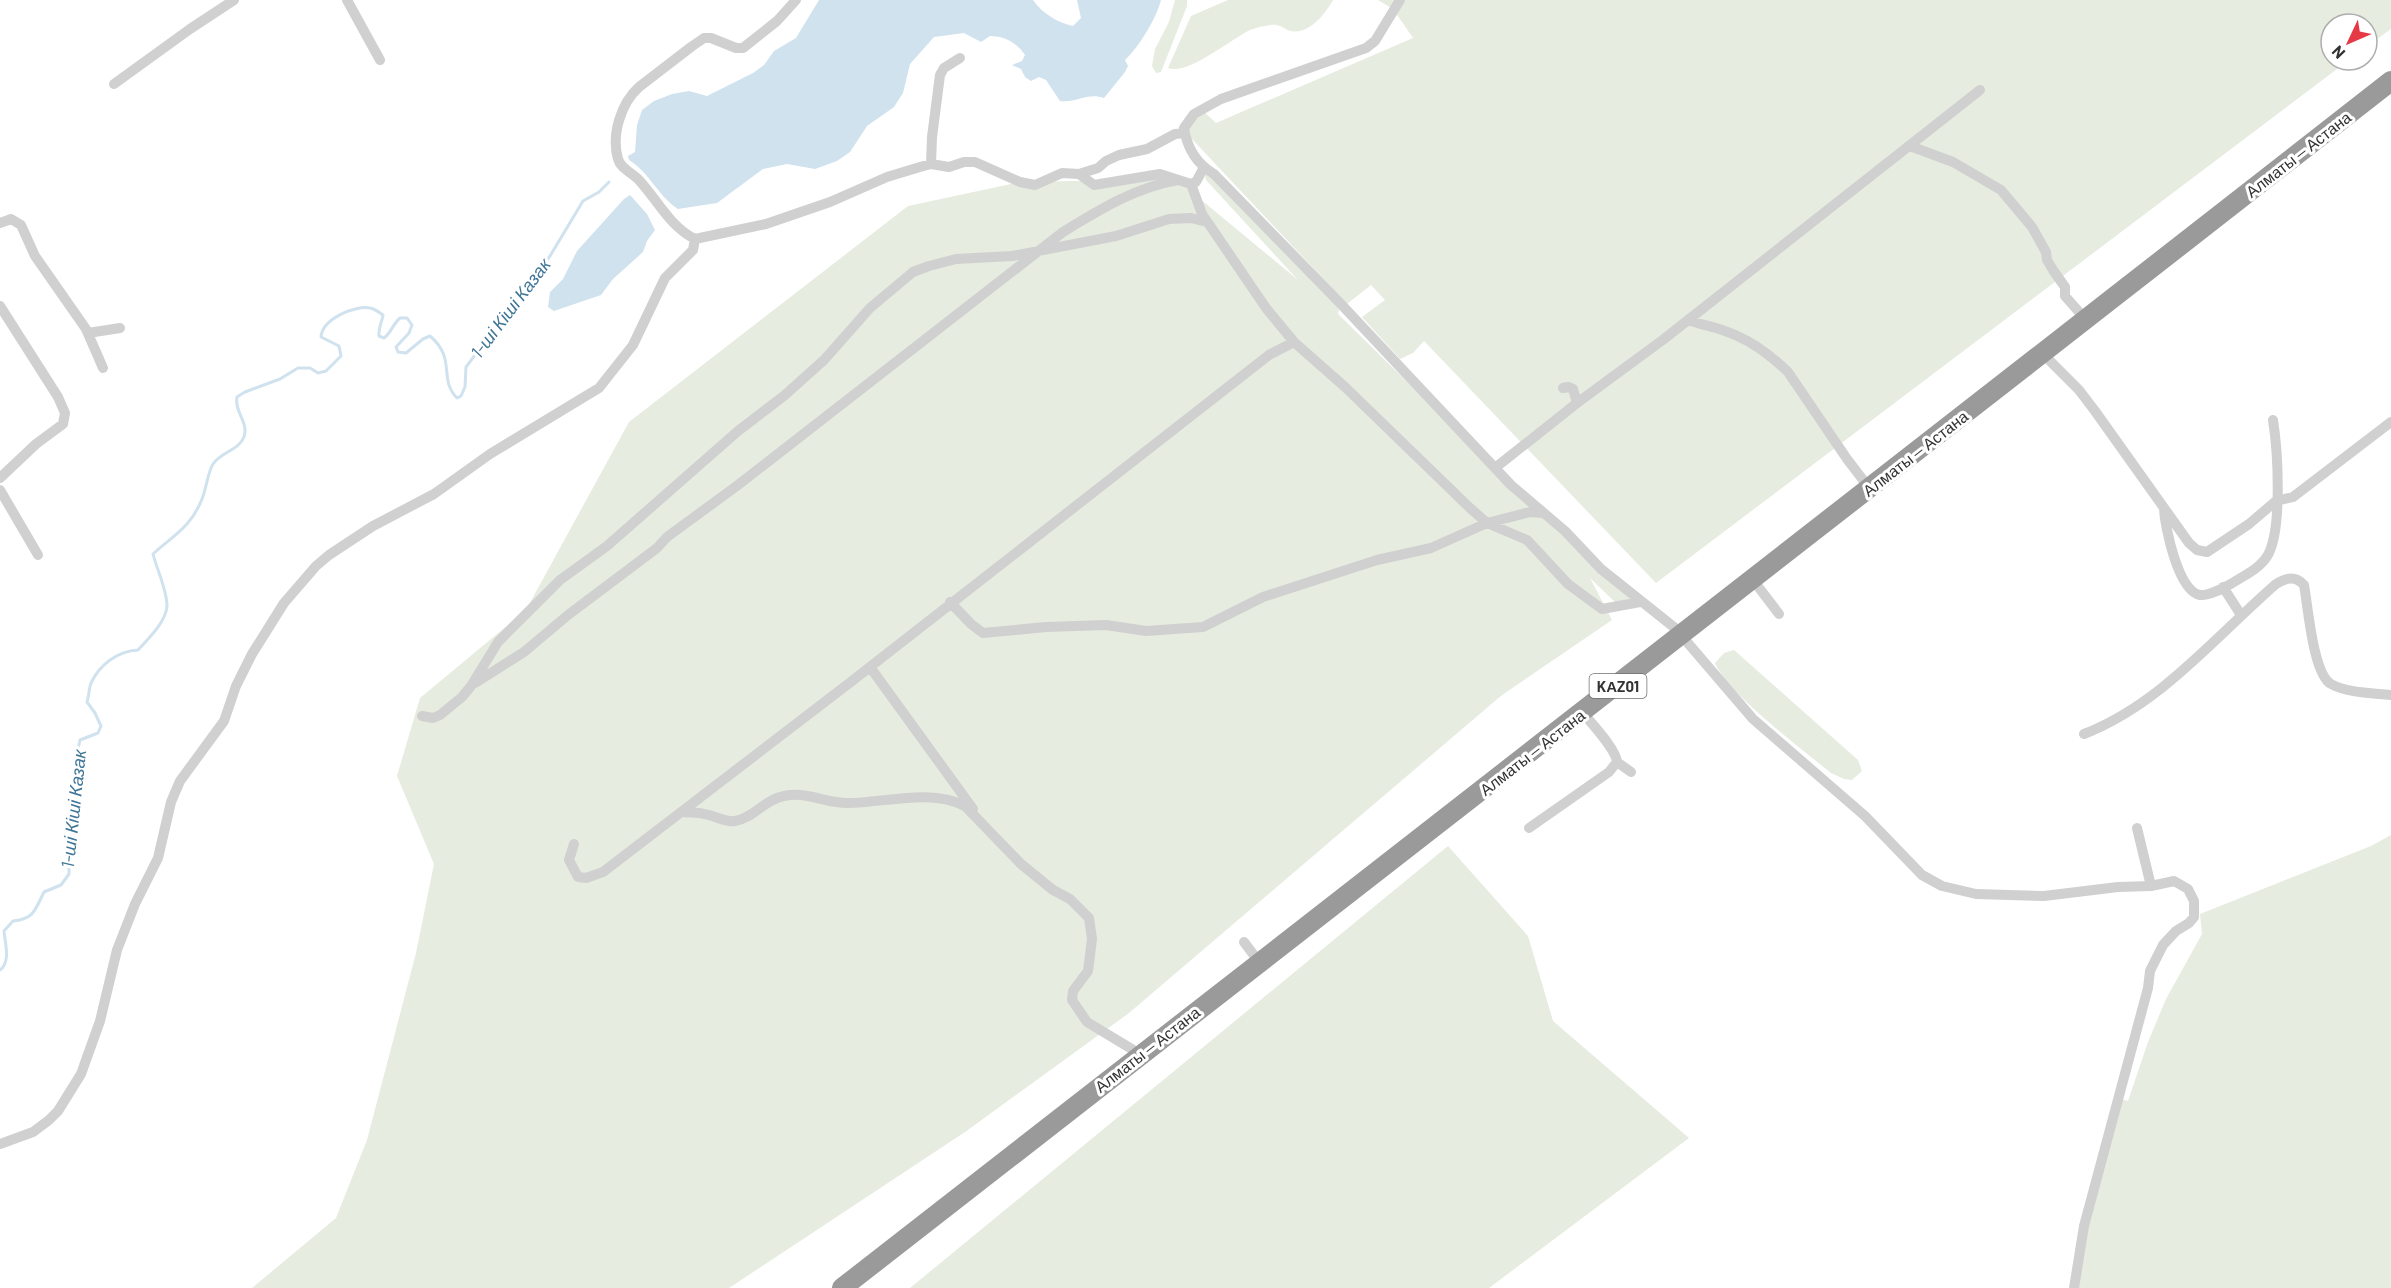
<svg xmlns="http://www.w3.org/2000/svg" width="2391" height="1288" font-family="Barlow,sans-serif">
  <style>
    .green { fill: #e6ecdf }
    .water { fill: #cfe2ee }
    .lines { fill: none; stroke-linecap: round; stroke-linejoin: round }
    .stream { stroke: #cfe2ee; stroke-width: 3 }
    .street { stroke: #d0d0d0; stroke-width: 10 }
    .highway { stroke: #9a9a9a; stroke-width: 20 }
    .labels { text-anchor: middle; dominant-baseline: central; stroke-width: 6; stroke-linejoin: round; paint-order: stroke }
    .shield { fill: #fff; stroke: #707070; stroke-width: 1.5 }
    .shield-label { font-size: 15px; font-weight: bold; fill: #333 }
    .street-label { font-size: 16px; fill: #333; stroke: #fff }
    .water-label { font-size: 18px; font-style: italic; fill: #3f7597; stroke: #fff }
  </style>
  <rect width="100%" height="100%" fill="#fff"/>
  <path class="green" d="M 1175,0 L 1187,0 L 1187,6 L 1161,72 L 1156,73 L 1152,66 L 1155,49 L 1169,22 Z
    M 1228,0 L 1333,0 C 1325,14 1309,35 1290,31 C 1286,30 1282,26 1277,25 C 1271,24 1257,27 1250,30 C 1231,39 1187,76 1168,68 L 1191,16 Z
    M 1378,0 L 2391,0 L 2391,29 L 2367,46 L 2367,24 L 2331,24 L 2331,60 L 2349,60 L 1656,583 L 1424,341 L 1413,353 L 1400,359 L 1362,317 L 1385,300 L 1371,285 L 1347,304 L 1191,138 L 1188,126 L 1203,111 L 1216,123 L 1413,38 L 1393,9 Z
    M 1208,172 L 1336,305 L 1339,310 L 1338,314 L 1495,468 L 1565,531 L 1575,549 L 1637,597 L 1615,602 L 1590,578 L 1612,620 L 1502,695 L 1129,1013 L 965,1132 L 729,1288 L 252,1288 L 336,1218 L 367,1140 L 416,953 L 434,864 L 397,776 L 420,698 L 526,610 L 629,422 L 908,206 L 1020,182 L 1176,179 L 1298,280 L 1206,180 L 1205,175 Z
    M 1734,650 L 1858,760 L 1862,771 L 1852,780 L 1844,779 L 1831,773 C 1803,750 1727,693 1715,663 L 1724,653 Z
    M 2391,835 L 2391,1288 L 2074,1288 L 2117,1098 L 2128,1101 L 2148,1042 L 2166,999 L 2202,934 L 2200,914 L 2371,846 Z
    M 1448,846 L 1528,936 L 1553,1021 L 1689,1138 L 1489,1288 L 910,1288 Z"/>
  <path class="water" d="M 819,0 L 1033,0 C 1042,13 1058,23 1073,26 L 1081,18 L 1077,0 L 1161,0 C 1156,19 1139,47 1125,60 L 1128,66 L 1125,72 L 1104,98 C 1088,92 1077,103 1060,101 L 1046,80 L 1039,77 L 1031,81 L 1025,77 L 1021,69 L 1012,65 L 1022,61 L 1025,55 C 1017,43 1005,36 990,36 L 981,42 L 964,33 L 934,37 L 910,64 L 903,93 L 894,107 L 867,126 L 850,152 L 837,161 L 815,169 L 787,164 L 763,169 L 717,203 L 678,209 C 656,194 651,174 629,160 L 628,156 L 635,152 L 637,125 L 642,110 L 654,101 L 672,94 L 689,91 L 707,96 L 753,73 L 764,65 L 774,51 L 796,38 Z
    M 630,195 L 647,214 L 655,230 L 647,241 L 643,252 L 613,279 L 601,295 L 554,311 L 548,307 L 550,292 L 563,279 L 577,251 L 624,199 Z"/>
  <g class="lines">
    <path class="stream" d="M 0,970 C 11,962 5,943 4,931 L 13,921 C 34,919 35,910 44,892 L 61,885 L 69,874 L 69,836 L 77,793 L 76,777 L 81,760 L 78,749 L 80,740 L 98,733 L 101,726 L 95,713 L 87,702 C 89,696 89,688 91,683 C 100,664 118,651 138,650 C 148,639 166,622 167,606 C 167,590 157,570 153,554 C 174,535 191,527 202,499 C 206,490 208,471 213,464 C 221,452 239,450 244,437 C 249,422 234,412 237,397 L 245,392 L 280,379 L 298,368 L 310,368 L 318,373 L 326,371 L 341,356 L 339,346 L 321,337 C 322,319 355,305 370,308 C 375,309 379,312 383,315 C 382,323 378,327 379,336 L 384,338 C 391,333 393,324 400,318 L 407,318 L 412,325 L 409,333 L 396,347 L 398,352 L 406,353 L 423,339 L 430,336 C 457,359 438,379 457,398 L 461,396 L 465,387 L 466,367 L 550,256 L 583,201 L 599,192 L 609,182"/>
    <path class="street" d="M 347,0 L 380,60
      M 796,0 L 777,21 L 743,48 L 736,48 L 711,38 L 704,38 L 691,47 L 639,87 C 621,103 611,135 618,159 C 621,169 631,172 638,179 C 657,199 669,226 695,239 L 766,224 L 830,202 L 887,177 L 920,167 L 931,164 L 949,167 L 964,162 L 975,162 L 1020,182 L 1035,185 L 1062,173 L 1079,174 L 1098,168 L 1106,161 L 1119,155 L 1147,149 L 1175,134 L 1185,133
      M 1400,0 L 1375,41 L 1366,48 L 1221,99 L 1194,114 L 1184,128 C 1187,148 1197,164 1214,174 L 1339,302 L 1511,485 L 1565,531 L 1601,569 L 1675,628 L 1753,719 L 1865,816 L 1922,875 L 1942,886 L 1976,894 L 2044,896 L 2118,887 L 2151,886 L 2174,881 L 2188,889 L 2194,901 L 2194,917 L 2189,923 L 2176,931 L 2163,945 L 2150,971 L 2148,988 L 2084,1226 L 2074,1288
      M 114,84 L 190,29 L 234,0
      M 1910,146 L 1953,162 L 2001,190 L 2032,227 L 2046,252 L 2047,260 L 2053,270 L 2065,287 L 2065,296 L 2086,320
      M 931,164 L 932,137 L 940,75 L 944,68 L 960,58
      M 1079,174 L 1094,185 L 1160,174 L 1191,184 L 1196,182 L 1203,169
      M 1191,184 L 1202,214 L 1266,308 L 1294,342 L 1345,387 L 1470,508 L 1487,523 L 1527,540 L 1568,584 L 1602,609 L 1640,602
      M 0,223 L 11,219 L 21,225 L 35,256 L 86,329 L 103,368
      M 0,306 L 58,397 L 65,413 L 63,424 L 36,444 L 0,478
      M 1689,320 C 1698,324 1706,325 1716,328 C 1746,337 1766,351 1788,372 L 1847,459 L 1870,489
      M 88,333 L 120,328
      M 2043,354 L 2079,390 L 2095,411 L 2189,543 L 2197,550 L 2207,552 L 2249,524 L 2276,501 L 2293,497 L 2391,422
      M 1563,388 L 1568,387 L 1573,389 L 1577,403
      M 1495,468 L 1577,403 L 1664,339 L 1980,90
      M 0,490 L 38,555
      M 2164,509 C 2165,527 2178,591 2200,595 C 2210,596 2225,587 2234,582 C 2247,574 2262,567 2269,553 C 2282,525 2278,452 2273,420
      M 1753,580 L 1779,614
      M 2223,587 L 2241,615
      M 950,602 L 971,624 L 983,633 L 1046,627 L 1106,625 L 1146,631 L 1203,627 L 1263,597 L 1377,560 L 1431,548 L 1487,523 L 1530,512 L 1542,513
      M 870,667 L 973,809
      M 475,683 L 524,652 L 568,615 L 657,548 L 667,537 L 738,485 L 1063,232 C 1099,210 1136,187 1178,180
      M 422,716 L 433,718 L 440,715 L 462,697 L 471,686 L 498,642 L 560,580 L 607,546 L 738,431 L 785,395 L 824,360 L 870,308 L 913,272 L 929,266 L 956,259 L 1012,256 L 1116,236 L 1169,219 L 1191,218 L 1207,222
      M 2084,734 C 2161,704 2215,637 2276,584 C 2286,578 2295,575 2304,585 C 2308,606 2313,674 2331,684 C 2347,693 2373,693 2391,695
      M 1617,762 L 1631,772
      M 681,812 C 689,813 697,812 704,814 C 714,815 725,823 735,821 C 754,818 765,799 784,796 C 806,791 825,803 847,803 C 885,803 930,788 965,806 L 1021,864 L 1053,890 L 1070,899 L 1089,918 L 1092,939 L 1088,971 L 1073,991 L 1072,1000 L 1087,1022 L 1140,1054
      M 1529,828 L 1609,772 L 1617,762 C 1616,749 1592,724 1583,713
      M 2137,828 L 2151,886
      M 574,844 L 569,860 L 578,877 L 586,878 L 603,872 L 852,681 L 1269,355 L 1294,342
      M 1244,942 L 1259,962
      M 0,1144 L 33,1132 L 49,1120 L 58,1111 L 81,1074 L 100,1021 L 117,950 L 135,904 L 158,858 L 171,802 L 180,781 L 224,721 L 236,686 L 252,654 L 284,603 L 316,566 L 329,555 L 373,526 L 434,494 L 490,454 L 599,388 L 633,345 L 665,278 L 693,250 L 695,239"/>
    <path class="highway" d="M 842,1288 C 1358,886 1875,484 2391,81"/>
  </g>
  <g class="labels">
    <rect class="shield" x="1589.5" y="674" width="57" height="24" rx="4.5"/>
    <g class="shield-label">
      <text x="1618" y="686">KАZ01</text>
    </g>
    <g class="street-label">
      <text transform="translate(2298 154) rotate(-38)">Алматы — Астана</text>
      <text transform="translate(1915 453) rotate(-38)">Алматы — Астана</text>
      <text transform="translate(1532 752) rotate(-38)">Алматы — Астана</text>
      <text transform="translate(1147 1049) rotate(-38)">Алматы — Астана</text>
    </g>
    <g class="water-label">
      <text transform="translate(510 308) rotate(-53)">1-ші Кіші Казак</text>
      <text transform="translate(73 809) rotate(-84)">1-ші Кіші Казак</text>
    </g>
  </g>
  <g transform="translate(2349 42) rotate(226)"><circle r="28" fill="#ffffff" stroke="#adadad" stroke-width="1.5"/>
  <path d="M0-4.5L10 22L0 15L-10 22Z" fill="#e63946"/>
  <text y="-9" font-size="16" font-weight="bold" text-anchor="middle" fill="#333333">N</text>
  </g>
</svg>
